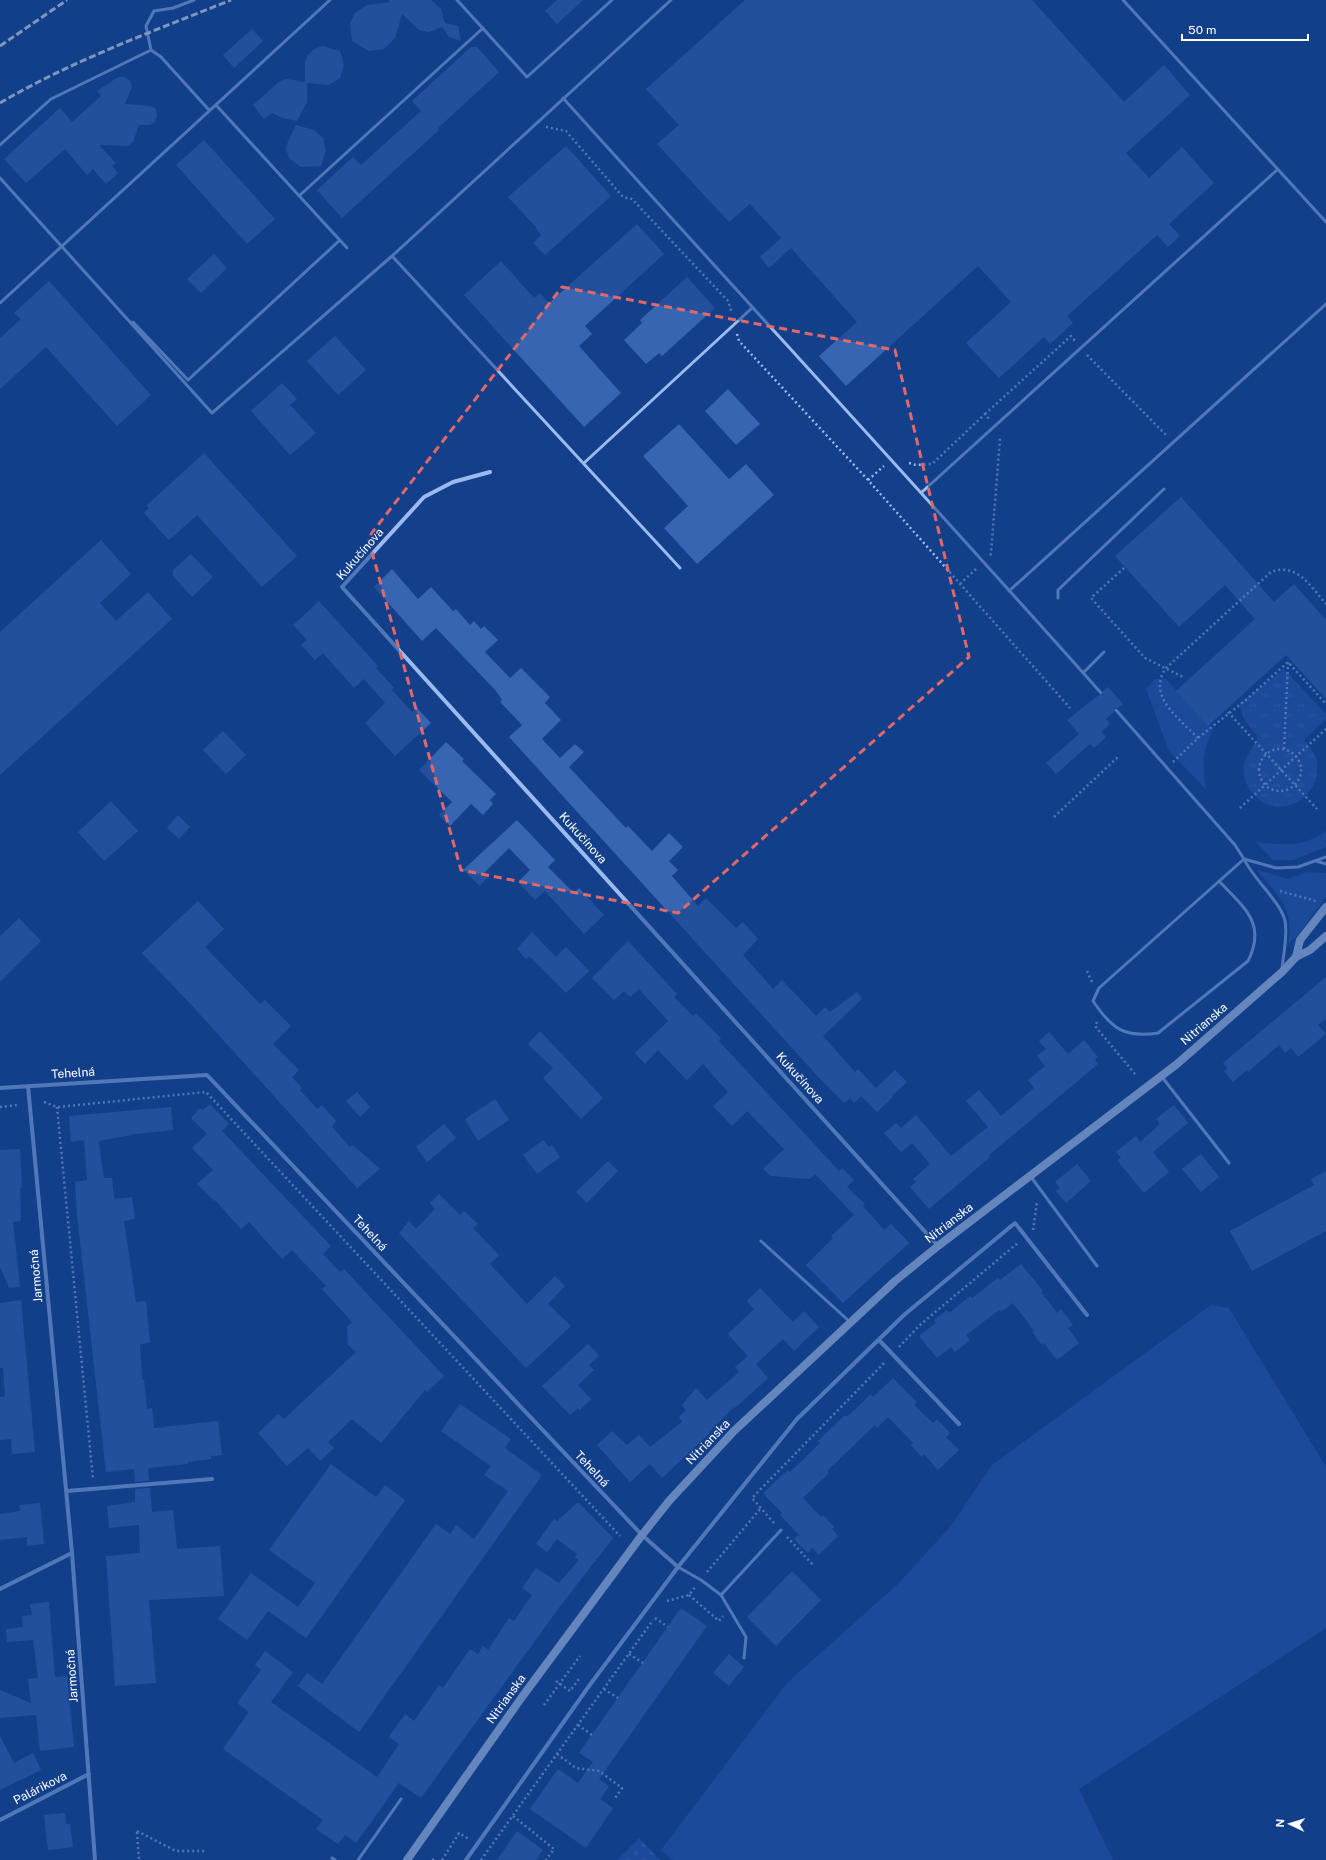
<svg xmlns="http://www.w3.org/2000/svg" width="1326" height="1860" font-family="'Public Sans',sans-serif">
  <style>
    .green { fill: #2557aa }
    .cemetery { fill: url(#cemetery-stones) }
    .park { fill: url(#park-tufts) }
    .building { fill: #3765b2 }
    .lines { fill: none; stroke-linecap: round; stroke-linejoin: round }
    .path { stroke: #9bbbf0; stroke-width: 2.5; stroke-dasharray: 2 3; stroke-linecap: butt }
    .service { stroke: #9bbbf0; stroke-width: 3 }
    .minor { stroke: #9bbbf0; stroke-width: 4 }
    .secondary { stroke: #c9dbfb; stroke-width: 8 }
    .rail { stroke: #fff; stroke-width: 3; stroke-dasharray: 7 3; stroke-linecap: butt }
    .marked { fill: none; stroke: #e26868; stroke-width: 3; stroke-dasharray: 8 5; stroke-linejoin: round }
    .labels { text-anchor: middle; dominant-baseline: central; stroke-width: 3; stroke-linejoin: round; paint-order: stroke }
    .street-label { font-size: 12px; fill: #fff; stroke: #133f8b }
  </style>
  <defs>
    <pattern id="cemetery-stones" width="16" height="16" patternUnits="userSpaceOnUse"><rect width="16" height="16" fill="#2557aa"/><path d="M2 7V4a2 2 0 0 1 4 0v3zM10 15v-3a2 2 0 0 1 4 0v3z" fill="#4670b7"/></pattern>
    <pattern id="park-tufts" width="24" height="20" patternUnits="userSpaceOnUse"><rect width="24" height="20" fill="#2557aa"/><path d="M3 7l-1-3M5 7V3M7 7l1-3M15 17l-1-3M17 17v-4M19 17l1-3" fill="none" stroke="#4670b7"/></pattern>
  </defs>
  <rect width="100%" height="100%" fill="#133f8b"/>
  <path class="green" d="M 1155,679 L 1166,679 L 1212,730 C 1203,751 1202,767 1206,789 L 1169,751 L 1146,689 Z
    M 1326,831 L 1326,847 L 1293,860 L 1273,860 L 1256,842 C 1283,845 1302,848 1326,831 Z
    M 1257,870 L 1288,879 L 1307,872 L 1326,873 L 1326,897 L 1297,936 L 1288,944 C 1295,908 1278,896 1257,870 Z
    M 1211,1305 L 1229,1308 L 1326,1467 L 1326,1628 L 1079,1789 L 1113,1860 L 673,1860 L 661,1850 L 787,1683 L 899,1583 L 950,1527 L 992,1465 Z"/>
  <path class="cemetery" d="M 639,1838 L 660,1860 L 617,1860 Z"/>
  <path class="park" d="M 1284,669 L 1326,714 L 1326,719 L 1304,740 C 1308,746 1313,751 1316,758 C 1326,798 1275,826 1250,790 C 1245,783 1243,775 1244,767 C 1245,755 1254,748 1258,737 L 1245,721 L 1239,704 Z"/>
  <path class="building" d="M 388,0 L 431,0 L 441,9 L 445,23 L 458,26 L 461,41 L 449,37 L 442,27 L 429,32 L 419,30 L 402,14 L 395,38 L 384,49 L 369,51 L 352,41 L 350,23 L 355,13 L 367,5 L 390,2 Z
    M 557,0 L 583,0 L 557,24 L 545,11 Z
    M 745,0 L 1032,0 L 1124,102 L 1164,65 L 1190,95 L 1126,153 L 1149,178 L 1182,147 L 1214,183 L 1169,224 L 1180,236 L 1168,247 L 1157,235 L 1067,316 L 1073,323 L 1050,344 L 1044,337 L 999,378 L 966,343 L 1011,302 L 978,266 L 846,386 L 819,356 L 857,322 L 791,248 L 769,268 L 760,257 L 781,238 L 750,204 L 729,222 L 657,144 L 679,125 L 646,89 Z
    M 252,29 L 263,41 L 234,68 L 223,55 Z
    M 323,46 L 340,51 L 344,64 L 340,78 L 329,85 L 307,83 L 307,102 L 297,121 L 282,118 L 272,113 L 264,119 L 253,105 L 280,81 L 287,79 L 305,82 L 305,63 L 307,56 L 314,49 Z
    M 471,47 L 477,47 L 499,72 L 438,128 L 439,130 L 342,218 L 317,190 L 353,157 L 361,165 L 421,111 L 412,101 Z
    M 118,77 L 125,77 L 130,81 L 132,87 L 125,104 L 151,106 L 156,109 L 157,116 L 155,122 L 150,125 L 139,125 L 133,142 L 128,146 L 99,145 L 116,163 L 112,166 L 118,173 L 106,184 L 93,169 L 87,175 L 65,149 L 26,183 L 4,159 L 60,108 L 72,122 L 101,96 L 97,91 Z
    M 296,125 L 314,130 L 323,138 L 326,150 L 321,166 L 301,167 L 290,159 L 286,150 L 287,144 Z
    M 204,140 L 275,219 L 247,244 L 176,165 Z
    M 566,146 L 611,196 L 545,255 L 533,243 L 541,235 L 536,229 L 537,228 L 508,197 Z
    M 637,224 L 664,254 L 585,326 L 592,334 L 579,346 L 621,393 L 584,427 L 464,295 L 501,261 L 534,298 L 540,293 L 549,303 Z
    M 214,254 L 227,268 L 201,293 L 187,279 Z
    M 687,277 L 715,308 L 662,356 L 659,353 L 646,364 L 624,340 L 642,323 L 640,320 Z
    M 49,281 L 151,395 L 117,426 L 46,347 L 0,389 L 0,338 L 21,319 L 14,313 Z
    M 335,336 L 366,370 L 338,395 L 307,361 Z
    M 282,383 L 297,399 L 290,405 L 316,433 L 290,455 L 251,411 Z
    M 728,389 L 760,424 L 736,445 L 705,411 Z
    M 679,424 L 729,479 L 746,464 L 774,495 L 697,564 L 664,528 L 688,506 L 643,456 Z
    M 204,453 L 297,556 L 262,587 L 197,515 L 169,540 L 144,513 L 149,508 L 146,506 Z
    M 1181,497 L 1274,602 L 1294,584 L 1326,620 L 1326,699 L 1286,655 L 1208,726 L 1176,691 L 1255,619 L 1225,585 L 1179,627 L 1115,556 Z
    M 101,540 L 131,574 L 100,603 L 116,621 L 148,592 L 172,619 L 0,775 L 0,632 Z
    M 191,554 L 213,577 L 192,597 L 173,576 L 173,570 Z
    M 392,569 L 418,599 L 431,587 L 453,611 L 456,609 L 470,625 L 474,621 L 481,629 L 484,626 L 498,640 L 485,652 L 510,678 L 521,668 L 550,697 L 545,703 L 561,720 L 542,739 L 560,758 L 575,744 L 584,752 L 569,767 L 626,828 L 628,826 L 652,851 L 669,833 L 683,847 L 669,861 L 678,870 L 672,876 L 698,906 L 706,898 L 736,928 L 743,922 L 758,939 L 743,955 L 773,989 L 782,980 L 816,1016 L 825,1007 L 830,1012 L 857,992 L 862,999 L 823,1036 L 855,1072 L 858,1069 L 876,1088 L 895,1070 L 907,1082 L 892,1096 L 893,1097 L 877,1112 L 861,1096 L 854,1103 L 850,1098 L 844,1103 L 823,1082 L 509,737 L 522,725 L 500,702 L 502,700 L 496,691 L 436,628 L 422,641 L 374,587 Z
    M 319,601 L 378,666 L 376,668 L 394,688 L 392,690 L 412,712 L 417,708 L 431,723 L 395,756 L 365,723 L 385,703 L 364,679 L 354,688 L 323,653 L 315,660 L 301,645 L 307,640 L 293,625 Z
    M 1108,687 L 1123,704 L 1118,708 L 1114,708 L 1114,712 L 1106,719 L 1110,724 L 1101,732 L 1106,737 L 1094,748 L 1090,744 L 1056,774 L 1046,763 L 1079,734 L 1067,720 L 1099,695 L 1103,695 L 1103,691 Z
    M 223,731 L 246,755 L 226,774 L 203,750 Z
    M 446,742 L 464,759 L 462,761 L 496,794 L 490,800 L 493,804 L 483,815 L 471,804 L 450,826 L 439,815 L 452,802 L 419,770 Z
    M 111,801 L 138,831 L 104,861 L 78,832 Z
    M 178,815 L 190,827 L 179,839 L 167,828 Z
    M 517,820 L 555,860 L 548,867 L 574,893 L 579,888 L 604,915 L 584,934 L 545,891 L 535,900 L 518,882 L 530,870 L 509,848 L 484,873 L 488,877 L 480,886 L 463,870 Z
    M 198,901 L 224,929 L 205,947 L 260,1004 L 265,1000 L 291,1026 L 273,1044 L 299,1070 L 292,1077 L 302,1088 L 300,1090 L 317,1109 L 322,1105 L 336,1121 L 332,1127 L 350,1147 L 353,1145 L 380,1169 L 357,1188 L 197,1011 L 142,953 Z
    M 19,918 L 41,941 L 0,982 L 0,936 Z
    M 532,932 L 556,957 L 566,947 L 589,971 L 566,993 L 529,956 L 526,959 L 517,949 Z
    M 628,941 L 677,994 L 674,997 L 693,1016 L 696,1013 L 721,1038 L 719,1041 L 839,1171 L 842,1168 L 854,1180 L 847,1187 L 865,1204 L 863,1206 L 884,1230 L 891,1224 L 909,1243 L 843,1303 L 806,1265 L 833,1238 L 831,1236 L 854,1215 L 815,1174 L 810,1179 L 771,1176 L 763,1169 L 784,1149 L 747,1111 L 732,1126 L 713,1106 L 728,1092 L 703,1064 L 687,1080 L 658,1050 L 645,1064 L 635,1053 L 668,1021 L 639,989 L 630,997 L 624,991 L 614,1000 L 592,978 Z
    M 1326,977 L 1326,1018 L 1318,1025 L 1326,1034 L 1298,1057 L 1291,1048 L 1285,1053 L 1279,1045 L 1248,1072 L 1247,1070 L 1233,1082 L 1224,1071 L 1227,1068 L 1223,1063 Z
    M 540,1031 L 603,1098 L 581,1119 L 543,1078 L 553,1068 L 528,1044 Z
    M 1049,1032 L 1068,1054 L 1084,1040 L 1098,1057 L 1095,1059 L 1098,1064 L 989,1155 L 990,1157 L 929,1209 L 910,1187 L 916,1182 L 913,1179 L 930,1164 L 912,1143 L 901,1152 L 884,1133 L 896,1123 L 901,1128 L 916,1115 L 951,1156 L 988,1127 L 966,1101 L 979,1090 L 1001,1116 L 1034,1088 L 1028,1080 L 1045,1066 L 1037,1056 L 1046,1049 L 1039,1041 Z
    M 357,1092 L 370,1107 L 360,1117 L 346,1101 Z
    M 495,1099 L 509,1120 L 478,1141 L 465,1119 Z
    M 210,1104 L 229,1124 L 222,1131 L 331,1246 L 323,1254 L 340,1272 L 344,1269 L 444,1376 L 427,1392 L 425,1390 L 381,1443 L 352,1419 L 328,1442 L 334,1448 L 320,1461 L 308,1448 L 287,1466 L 258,1433 L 278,1414 L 284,1419 L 356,1352 L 348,1345 L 347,1327 L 352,1322 L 322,1289 L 326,1286 L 292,1250 L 282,1259 L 249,1222 L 241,1229 L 215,1200 L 214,1201 L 197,1184 L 213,1170 L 192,1148 L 207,1134 L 191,1118 L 200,1108 L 203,1110 Z
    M 1174,1105 L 1188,1123 L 1153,1152 L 1169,1172 L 1144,1193 L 1117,1160 L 1121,1158 L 1116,1152 L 1136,1136 L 1140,1142 L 1160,1124 L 1156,1119 Z
    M 171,1107 L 173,1130 L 136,1134 L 99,1141 L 101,1159 L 104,1178 L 112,1178 L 114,1199 L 132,1197 L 135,1219 L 124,1221 L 136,1302 L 146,1301 L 150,1343 L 140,1344 L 142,1380 L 144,1379 L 147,1409 L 152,1408 L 154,1428 L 218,1421 L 222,1455 L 211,1456 L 211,1459 L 188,1462 L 188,1464 L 148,1468 L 149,1481 L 135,1482 L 134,1469 L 106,1472 L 77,1215 L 75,1182 L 87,1180 L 84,1140 L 71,1142 L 69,1116 Z
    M 444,1124 L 456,1138 L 427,1162 L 416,1147 Z
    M 543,1140 L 549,1147 L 552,1145 L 560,1157 L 537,1174 L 523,1155 Z
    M 20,1149 L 22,1188 L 20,1188 L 21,1221 L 13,1222 L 20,1287 L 9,1288 L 0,1267 L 0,1150 Z
    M 1201,1154 L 1219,1177 L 1201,1192 L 1182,1169 Z
    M 608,1161 L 618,1171 L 587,1203 L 576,1192 Z
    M 1077,1164 L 1091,1181 L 1066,1203 L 1056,1191 L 1060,1188 L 1055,1182 Z
    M 1326,1171 L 1326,1231 L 1252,1271 L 1230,1231 L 1314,1185 L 1311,1179 Z
    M 439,1194 L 460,1215 L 464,1211 L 478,1224 L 473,1228 L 499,1255 L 490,1264 L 527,1304 L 555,1276 L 565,1286 L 548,1304 L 571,1326 L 526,1368 L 399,1233 L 409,1221 L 416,1229 L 435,1209 L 430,1203 Z
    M 1021,1264 L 1043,1291 L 1041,1292 L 1057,1313 L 1061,1309 L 1073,1325 L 1068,1328 L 1079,1343 L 1057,1360 L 1044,1343 L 1042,1345 L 1032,1332 L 1034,1331 L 1013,1303 L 1001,1312 L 999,1310 L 966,1335 L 970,1340 L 955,1352 L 951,1347 L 937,1358 L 919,1336 L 936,1323 L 934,1320 L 947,1310 L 949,1313 L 970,1296 L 972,1298 L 998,1278 L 1000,1280 Z
    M 760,1288 L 793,1322 L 804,1311 L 819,1327 L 794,1351 L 783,1339 L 756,1364 L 768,1378 L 735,1408 L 734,1407 L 709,1432 L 710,1433 L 662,1478 L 650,1464 L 630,1482 L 597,1445 L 612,1431 L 627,1445 L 639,1435 L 650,1447 L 682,1422 L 679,1417 L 686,1410 L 682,1405 L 696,1388 L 707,1400 L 739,1372 L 735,1367 L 748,1356 L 753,1362 L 728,1334 L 754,1309 L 747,1301 Z
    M 21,1300 L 35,1452 L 12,1454 L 11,1439 L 0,1440 L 0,1397 L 5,1396 L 3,1368 L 0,1368 L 0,1303 Z
    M 588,1344 L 599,1356 L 589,1365 L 594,1370 L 578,1385 L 591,1399 L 580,1410 L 578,1408 L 570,1415 L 542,1386 Z
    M 893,1378 L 917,1402 L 914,1405 L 933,1423 L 937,1419 L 950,1433 L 946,1437 L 959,1450 L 938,1470 L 924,1454 L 922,1457 L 911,1445 L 913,1443 L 888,1417 L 877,1428 L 875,1425 L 827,1471 L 829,1473 L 803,1498 L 821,1517 L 823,1515 L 834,1527 L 832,1529 L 838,1536 L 819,1555 L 812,1548 L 808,1553 L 794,1539 L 799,1535 L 780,1515 L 782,1513 L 763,1493 L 788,1470 L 790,1472 L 820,1443 L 818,1441 L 845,1415 L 847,1417 L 871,1394 L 873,1397 Z
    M 460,1404 L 511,1439 L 505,1448 L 542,1475 L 359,1732 L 298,1686 L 307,1673 L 322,1684 L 436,1524 L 450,1534 L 456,1525 L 474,1539 L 508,1491 L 484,1475 L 491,1466 L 441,1431 Z
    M 331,1464 L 376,1497 L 385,1485 L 405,1500 L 306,1638 L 268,1611 L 247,1640 L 218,1619 L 251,1573 L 298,1607 L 315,1583 L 269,1550 Z
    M 150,1488 L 152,1512 L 173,1510 L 177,1549 L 220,1546 L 224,1596 L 149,1600 L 156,1683 L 115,1686 L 106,1556 L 140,1553 L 139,1525 L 109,1528 L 107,1506 L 135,1502 L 135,1489 Z
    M 578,1502 L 613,1538 L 558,1609 L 421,1798 L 399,1783 L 356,1843 L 345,1835 L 338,1844 L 316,1829 L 323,1820 L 223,1749 L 249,1712 L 237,1703 L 261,1670 L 255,1665 L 265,1651 L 293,1672 L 271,1702 L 377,1777 L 399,1744 L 389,1737 L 405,1714 L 414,1721 L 439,1685 L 443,1688 L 470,1649 L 478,1654 L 483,1646 L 488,1650 L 509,1618 L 514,1621 L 532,1595 L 522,1588 L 536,1568 L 559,1583 L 579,1560 L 575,1557 L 577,1554 L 557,1539 L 547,1552 L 536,1544 L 554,1519 L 557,1521 Z
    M 40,1503 L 44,1544 L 27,1546 L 27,1537 L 0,1540 L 0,1514 L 20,1511 L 19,1505 Z
    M 792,1571 L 821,1600 L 776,1646 L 747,1617 Z
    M 49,1602 L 55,1677 L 67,1676 L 74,1747 L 40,1751 L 36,1715 L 0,1718 L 0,1690 L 31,1703 L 28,1679 L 38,1678 L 33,1640 L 7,1642 L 6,1629 L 23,1627 L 22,1616 L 32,1615 L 30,1604 Z
    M 681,1608 L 707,1626 L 599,1779 L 609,1786 L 600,1799 L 613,1808 L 586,1848 L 530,1809 L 558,1769 L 578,1783 L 593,1762 L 579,1753 Z
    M 729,1654 L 744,1667 L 729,1686 L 713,1673 Z
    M 0,1736 L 14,1763 L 33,1753 L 41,1770 L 0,1790 Z
    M 65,1813 L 66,1824 L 70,1824 L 73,1847 L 48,1850 L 44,1815 Z
    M 517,1831 L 543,1850 L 536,1860 L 497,1860 Z"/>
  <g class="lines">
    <path class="path" d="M 546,127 L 566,131 L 623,197 L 632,199 L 728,301 L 732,313
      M 737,334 L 739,341 L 868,480 L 1070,708
      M 1087,355 L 1166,435
      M 985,414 L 1071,336 L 1075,341
      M 909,463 L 916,465 L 932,464 L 985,414 L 989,419
      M 868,480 L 884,466
      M 990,555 L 991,554 L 1000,438 L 999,436
      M 1124,568 L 1091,598 L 1145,658 L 1183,677
      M 960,584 L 976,569
      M 1228,712 L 1317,809
      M 1198,738 C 1180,719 1146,696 1166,668 L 1271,572 C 1297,562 1311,587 1326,604
      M 1284,749 L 1288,662
      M1259 770a21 21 0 1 1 42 0a21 21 0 1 1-42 0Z
      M 1173,762 L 1198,738 L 1247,699 L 1288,662 L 1326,704
      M 1240,808 L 1326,729
      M 1054,817 L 1119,756
      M 1280,891 L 1316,901
      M 1087,971 L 1092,982
      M 1097,1022 L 1095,1026 L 1135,1074
      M 44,1102 L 57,1107 L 206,1092 L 620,1536
      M 0,1107 L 18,1105
      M 57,1107 L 93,1479
      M 1033,1230 L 1037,1202
      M 899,1347 L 921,1324 L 1019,1242
      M 774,1523 L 752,1498 L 886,1361
      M 787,1537 L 814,1566
      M 707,1572 L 761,1508
      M 689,1595 L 719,1621 L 723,1616
      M 667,1601 L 689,1595 L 695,1587
      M 655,1618 L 668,1627
      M 629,1654 L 643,1663
      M 556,1681 L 570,1691 L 579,1679 L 581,1681
      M 604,1689 L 618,1698
      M 544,1705 L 580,1656
      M 578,1725 L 592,1735
      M 557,1754 L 576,1768 L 599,1771 L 622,1788 L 615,1798
      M 513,1816 L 554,1849 L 546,1860
      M 137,1831 L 176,1851 L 206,1851
      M 137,1832 L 139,1860
      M 432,1859 L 434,1860
      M 442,1860 L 459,1833 L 469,1839
      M 481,1860 L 653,1620"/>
    <path class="service" d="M 457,0 L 527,77 L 612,0
      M 1123,0 L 1326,222
      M 151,50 L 146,26 L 154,11 L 173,8 L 194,0
      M 563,98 C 742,297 923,493 1101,693
      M 216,105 L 347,248
      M 0,145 L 51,99 L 151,50 L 161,57 L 209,110
      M 0,178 L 212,413 L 392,256 L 671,0
      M 299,196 L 483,28
      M 392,256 L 680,568
      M 0,303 L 330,0
      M 133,322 L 188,380 L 340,240
      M 584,463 L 752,308
      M 922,492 L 1277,170
      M 1009,591 L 1326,304
      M 1058,598 L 1058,590 L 1164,489
      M 1083,673 L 1104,652
      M 1116,710 L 1235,845 L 1244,859 L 1276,868 L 1298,867 L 1326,857
      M 1316,861 L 1326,864
      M 1219,881 C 1244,908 1267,923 1248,961 L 1158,1033 C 1124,1038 1112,1029 1093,1001 L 1099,988 L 1244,859 C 1253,879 1281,902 1285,921 C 1288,936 1283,955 1282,970
      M 1162,1077 L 1229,1163
      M 1031,1177 L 1097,1266
      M 761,1241 L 850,1322
      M 678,1567 L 701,1580 L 721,1595 L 781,1530
      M 721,1595 L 746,1637 L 744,1658
      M 332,1858 L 335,1860
      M 358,1860 L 401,1799"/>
    <path class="minor" d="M 490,472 L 453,482 L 424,497 L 342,587 L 938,1246
      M 28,1086 L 72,1553 L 95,1860
      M 0,1088 L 207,1075 L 642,1535 L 678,1567
      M 879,1340 L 959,1424
      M 67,1491 L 212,1479
      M 0,1589 L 72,1553
      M 0,1820 L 89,1774
      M 466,1860 L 589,1686 L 678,1567 L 797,1419 L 904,1315 L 1015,1223 L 1087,1315"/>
    <path class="secondary" d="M 1296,957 L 1300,940 L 1326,907
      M 407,1860 L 522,1697 L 642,1535 L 669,1501 L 734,1431 L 895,1281 L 938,1246 L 1177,1064 L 1282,972 L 1296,957 L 1310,950 L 1326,936"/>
    <path class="rail" d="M 0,46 L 67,0
      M 0,103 C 71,61 154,31 231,0"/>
  </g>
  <path d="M0 0H1326V1860H0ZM 562,287 L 895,350 L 969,657 L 678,913 L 461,870 L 368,538 Z" fill="#133f8b" fill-opacity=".55" fill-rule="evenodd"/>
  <path class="marked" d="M 562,287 L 895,350 L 969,657 L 678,913 L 461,870 L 368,538 Z"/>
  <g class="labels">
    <g class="street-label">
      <text transform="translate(360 554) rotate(-49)">Kukučínova</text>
      <text transform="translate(583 838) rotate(48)">Kukučínova</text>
      <text transform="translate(1204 1024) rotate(-41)">Nitrianska</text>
      <text transform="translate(73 1073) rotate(-4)">Tehelná</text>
      <text transform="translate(800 1078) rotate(48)">Kukučínova</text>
      <text transform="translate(949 1223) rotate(-38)">Nitrianska</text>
      <text transform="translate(370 1233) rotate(47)">Tehelná</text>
      <text transform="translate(36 1276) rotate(-95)">Jarmočná</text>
      <text transform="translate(708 1442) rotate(-46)">Nitrianska</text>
      <text transform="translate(592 1469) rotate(47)">Tehelná</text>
      <text transform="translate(72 1676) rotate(-94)">Jarmočná</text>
      <text transform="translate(506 1699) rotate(-54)">Nitrianska</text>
      <text transform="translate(40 1788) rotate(-27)">Palárikova</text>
    </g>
  </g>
  <g transform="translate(1290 1824) rotate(274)" stroke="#133f8b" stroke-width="3" paint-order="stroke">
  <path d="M0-3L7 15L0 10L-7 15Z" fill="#ffffff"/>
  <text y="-6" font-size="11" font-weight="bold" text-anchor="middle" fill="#ffffff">N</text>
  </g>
  <path d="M1182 34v6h126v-6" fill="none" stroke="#ffffff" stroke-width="2"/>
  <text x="1188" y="34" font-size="12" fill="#ffffff" stroke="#133f8b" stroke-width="3" paint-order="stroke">50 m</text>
</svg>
